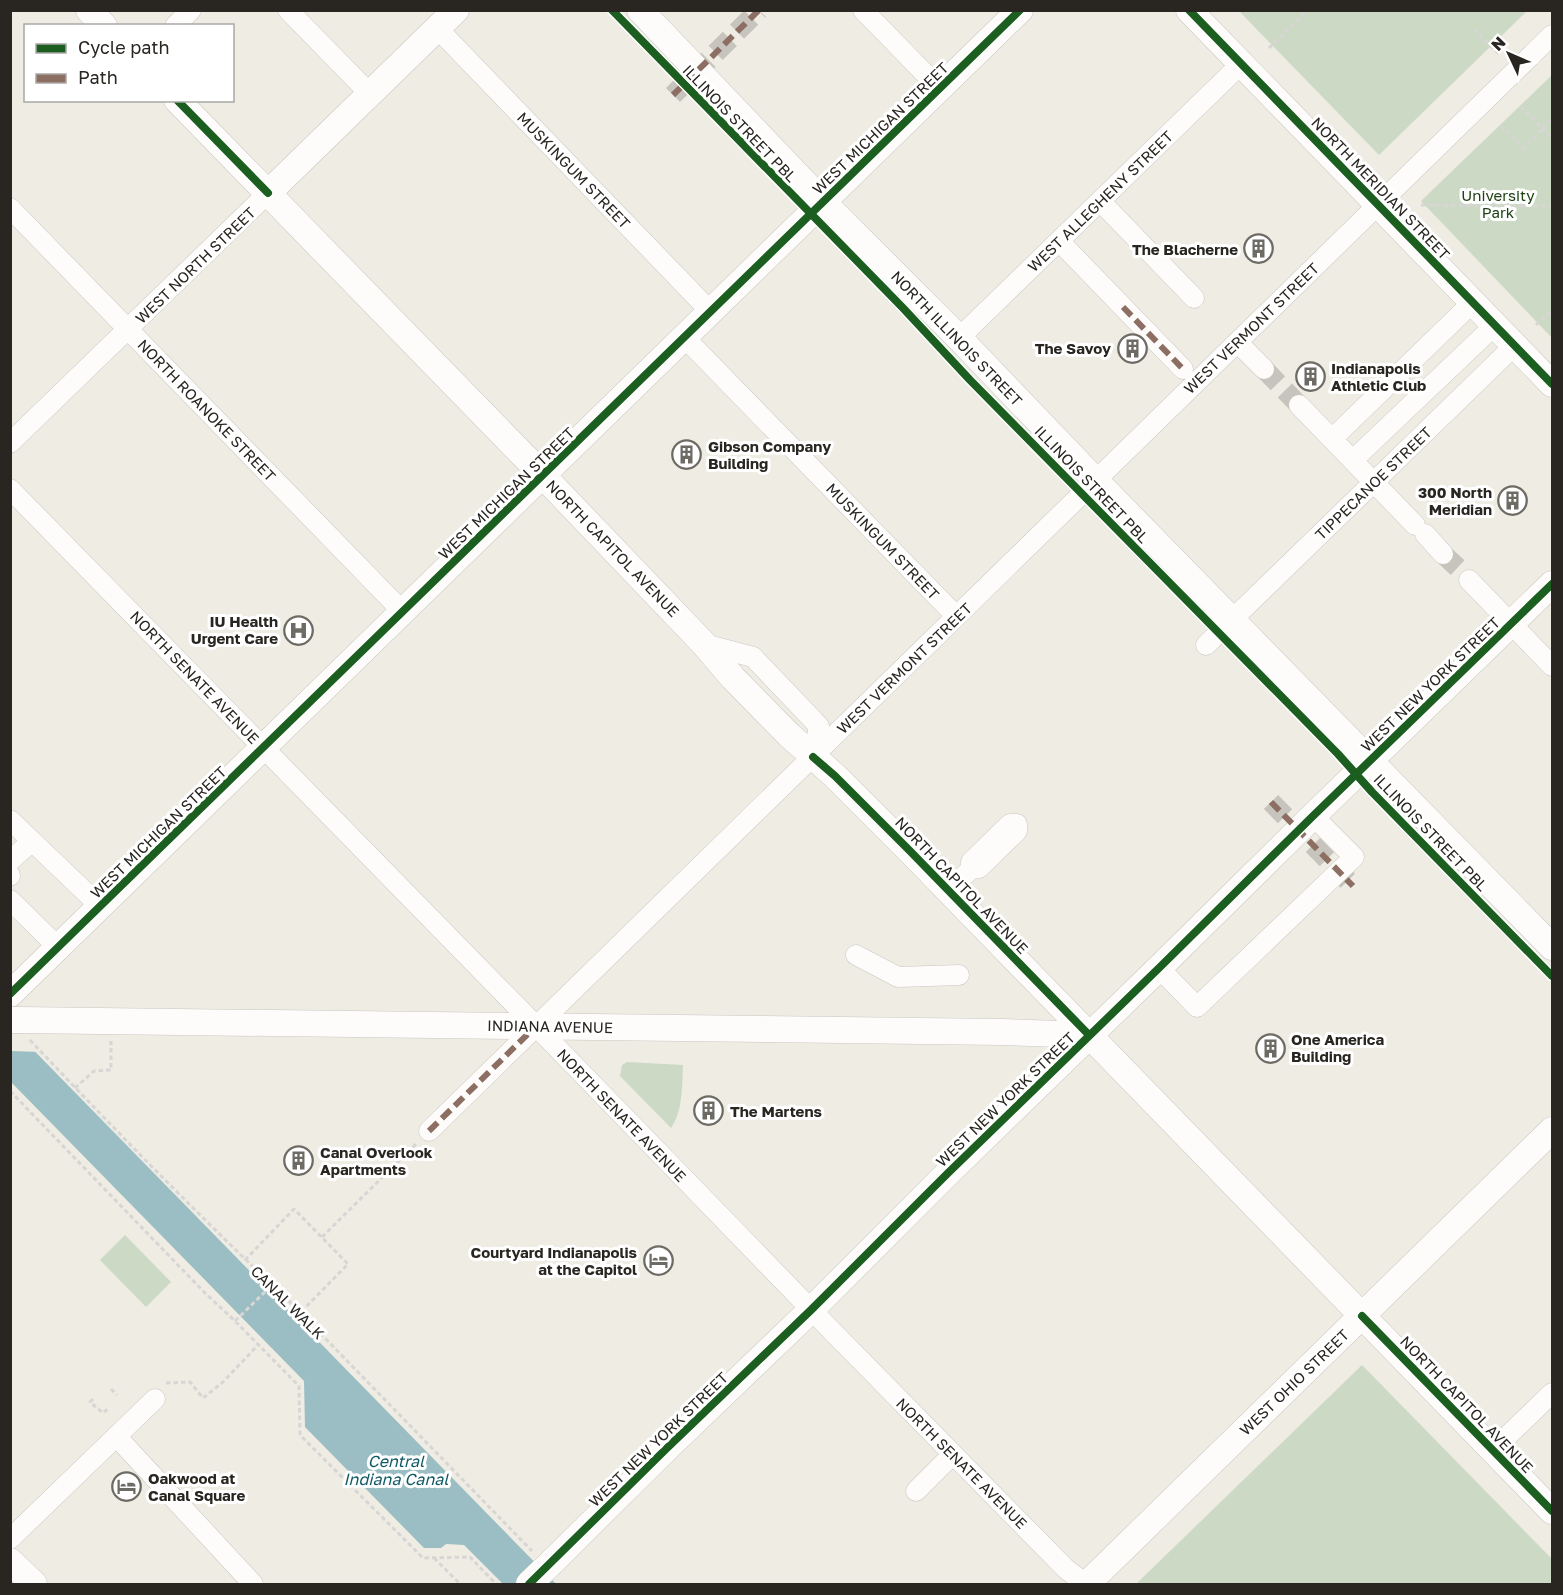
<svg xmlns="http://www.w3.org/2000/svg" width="1563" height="1595" font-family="'Golos Text',sans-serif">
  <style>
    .green { fill: #ccd9c4 }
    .water { fill: #9abec3 }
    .pier { fill: #efece4 }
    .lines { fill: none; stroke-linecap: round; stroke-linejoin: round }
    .minor-tunnel { stroke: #c7c4bd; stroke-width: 20; stroke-dasharray: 20 10; stroke-linecap: butt }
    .minor-casing { stroke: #c9c7c1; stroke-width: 21 }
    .major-casing { stroke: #c9c7c1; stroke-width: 27 }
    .path { stroke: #d7d6d4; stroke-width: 3; stroke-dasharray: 4.5 3; stroke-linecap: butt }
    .minor { stroke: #fdfcfb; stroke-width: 20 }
    .major { stroke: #fdfcfb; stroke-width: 26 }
    .major-bridge-casing { stroke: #c9c7c1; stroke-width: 27; stroke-linecap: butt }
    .major-bridge { stroke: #fdfcfb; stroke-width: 26 }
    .quiet { stroke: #8d6e63; stroke-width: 6; stroke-dasharray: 12 6; stroke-linecap: butt }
    .cycleway-casing { stroke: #fff; stroke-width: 11 }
    .cycleway { stroke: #1b5e20; stroke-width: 8 }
    .labels { text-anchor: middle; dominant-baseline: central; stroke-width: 6; stroke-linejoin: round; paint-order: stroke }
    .street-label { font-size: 15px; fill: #292621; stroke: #fff }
    .park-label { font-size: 15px; fill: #1e4212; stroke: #fff }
    .poi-label { font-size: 15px; font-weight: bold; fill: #292621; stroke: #fff; text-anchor: start }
    .water-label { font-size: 16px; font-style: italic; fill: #105a66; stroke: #fff }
  </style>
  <rect width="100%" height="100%" fill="#efece4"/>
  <path class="green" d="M 1239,11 L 1527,11 L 1379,155 Z
    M 1552,75 L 1552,338 L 1421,201 Z
    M 627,1062 L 683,1065 C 682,1086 683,1111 671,1128 L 620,1076 L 622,1065 Z
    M 125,1235 L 171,1282 L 146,1307 L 100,1260 Z
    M 1362,1365 L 1552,1559 L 1552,1584 L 1136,1584 Z"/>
  <path class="water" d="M 10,1026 L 556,1584 L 503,1584 L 464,1545 L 446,1544 L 441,1548 L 424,1548 L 305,1427 L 304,1381 L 11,1082 Z"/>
  <path class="pier" d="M 11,1023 L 13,1023 L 41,1052 L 11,1051 Z"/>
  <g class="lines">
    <path class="minor-tunnel" d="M 673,95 L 759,10
      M 1264,369 L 1299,405
      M 1443,554 L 1458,568
      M 1271,802 L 1353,886"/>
    <defs>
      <path id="minor" d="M 288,10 L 370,94
        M 863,10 L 940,89
        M 175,26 L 191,10
        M 437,28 L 711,312
        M 1100,201 L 1194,298
        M 10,208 L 403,612
        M 1059,241 L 1183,369
        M 684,337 L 956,616
        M 959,338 L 1241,64
        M 1237,342 L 1264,369
        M 1299,405 L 1415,525
        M 1332,439 L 1473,302
        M 10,443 L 268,193
        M 1353,460 L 1495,325
        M 10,489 L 536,1026 L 830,1329 L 1066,1569 L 1086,1584
        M 1425,534 L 1443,554
        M 1469,580 L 1552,666
        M 704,644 L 753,657 L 815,722 L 819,726 L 813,757
        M 1206,645 L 1515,345
        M 10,820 L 101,907
        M 10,861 L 32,841
        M 10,875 L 10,876
        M 948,891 L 971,869 L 979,868 L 1017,831 L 1017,824 L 1010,824 L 971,862 L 971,869
        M 10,900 L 59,948
        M 856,955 L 898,977 L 959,975
        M 1159,968 L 1197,1007 L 1354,857 L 1313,816
        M 429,1131 L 1552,35
        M 116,1436 L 253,1584
        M 1493,1450 L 1552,1393
        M 916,1491 L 953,1454
        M 10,1539 L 155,1399"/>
      <path id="major" d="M 89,10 L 104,26
        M 640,10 L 823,202 L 959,338 L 1095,480 L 1552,947
        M 1189,10 L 1552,384
        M 177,100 L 526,458 L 704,644 L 733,678 L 789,735 L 835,776 L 910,851 L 1552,1511
        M 268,193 L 456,10
        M 10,994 L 1020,10
        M 20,1020 L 1002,1032 L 1089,1035
        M 10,1561 L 34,1584
        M 552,1562 L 666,1449 L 811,1310 L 948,1173 L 1159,968 L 1313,816 L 1552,584
        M 1087,1584 L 1552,1130"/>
    </defs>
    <use href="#minor" class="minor-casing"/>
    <use href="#major" class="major-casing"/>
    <path class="path" d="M 1474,30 L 1499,54
      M 1269,48 L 1307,10
      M 1521,107 L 1552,139
      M 1501,126 L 1523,148 L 1552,119
      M 1421,205 L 1552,206
      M 1536,325 L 1552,310
      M 30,1040 C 113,1128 198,1215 286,1298 L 532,1551
      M 75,1088 L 94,1071 L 111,1070 L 111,1041
      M 10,1091 L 204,1292 L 235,1321 L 299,1386 L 300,1435 L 423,1558 L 470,1557 L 496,1584
      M 322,1237 L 416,1144
      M 245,1260 L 294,1209 L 348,1264 L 300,1313
      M 235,1321 L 272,1285
      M 166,1383 L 190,1382 L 203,1398 L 223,1382 L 258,1345
      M 111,1389 L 117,1395
      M 93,1399 L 90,1402 L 103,1413 L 109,1408
      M 434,1558 L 460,1584"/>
    <use href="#minor" class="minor"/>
    <use href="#major" class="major"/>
    <defs>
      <path id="major-bridge" d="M 10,1020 L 20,1020
        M 529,1584 L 552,1562"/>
    </defs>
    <use href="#major-bridge" class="major-bridge-casing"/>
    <use href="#major-bridge" class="major-bridge"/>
    <path class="quiet" d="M 673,95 L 759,10
      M 1123,307 L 1183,369
      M 1271,802 L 1353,886
      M 429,1131 L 536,1026"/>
    <defs>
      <path id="cycleway" d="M 612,10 L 903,308 L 970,380 L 1338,754 L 1372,792 L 1552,976
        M 1189,10 L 1552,384
        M 177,100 L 268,193
        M 813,757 L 835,776 L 910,851 L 1089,1035
        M 10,994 L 1020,10
        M 1362,1316 L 1552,1511
        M 529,1584 L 666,1449 L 811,1310 L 948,1173 L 1159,968 L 1313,816 L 1552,584"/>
    </defs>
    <use href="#cycleway" class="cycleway-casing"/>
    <use href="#cycleway" class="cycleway"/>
  </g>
  <defs>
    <symbol id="building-ring" viewBox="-11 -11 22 22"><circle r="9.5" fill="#fff" stroke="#6e6b65" stroke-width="1.5"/><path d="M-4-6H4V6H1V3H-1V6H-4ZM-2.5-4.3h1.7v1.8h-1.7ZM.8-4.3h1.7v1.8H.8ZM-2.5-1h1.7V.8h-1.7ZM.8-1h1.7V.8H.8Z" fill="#6e6b65"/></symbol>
    <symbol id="hospital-ring" viewBox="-11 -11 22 22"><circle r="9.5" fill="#fff" stroke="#6e6b65" stroke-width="1.5"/><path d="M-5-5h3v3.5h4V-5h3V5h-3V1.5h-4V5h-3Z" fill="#6e6b65"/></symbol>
    <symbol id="hotel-ring" viewBox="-11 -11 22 22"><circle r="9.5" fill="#fff" stroke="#6e6b65" stroke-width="1.5"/><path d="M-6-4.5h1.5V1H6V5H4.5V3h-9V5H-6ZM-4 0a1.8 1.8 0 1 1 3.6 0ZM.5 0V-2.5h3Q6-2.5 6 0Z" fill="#6e6b65"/></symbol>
  </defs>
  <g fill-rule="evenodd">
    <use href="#building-ring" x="1242" y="232" width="33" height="33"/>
    <use href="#building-ring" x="1116" y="332" width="33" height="33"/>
    <use href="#building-ring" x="1294" y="360" width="33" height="33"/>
    <use href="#building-ring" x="670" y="438" width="33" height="33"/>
    <use href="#building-ring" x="1496" y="484" width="33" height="33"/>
    <use href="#hospital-ring" x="282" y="614" width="33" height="33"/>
    <use href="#building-ring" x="1254" y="1032" width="33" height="33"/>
    <use href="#building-ring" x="692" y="1094" width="33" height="33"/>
    <use href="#building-ring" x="282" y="1144" width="33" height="33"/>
    <use href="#hotel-ring" x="642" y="1244" width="33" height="33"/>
    <use href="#hotel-ring" x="110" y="1470" width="33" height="33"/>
  </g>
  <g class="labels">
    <g class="street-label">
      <text transform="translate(740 123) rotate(46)">ILLINOIS STREET PBL</text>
      <text transform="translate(880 128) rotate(-44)">WEST MICHIGAN STREET</text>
      <text transform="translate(574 170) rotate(46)">MUSKINGUM STREET</text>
      <text transform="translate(1381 188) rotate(46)">NORTH MERIDIAN STREET</text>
      <text transform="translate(1100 201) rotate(-44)">WEST ALLEGHENY STREET</text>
      <text transform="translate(195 265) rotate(-44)">WEST NORTH STREET</text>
      <text transform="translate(1251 328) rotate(-44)">WEST VERMONT STREET</text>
      <text transform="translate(957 338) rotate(46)">NORTH ILLINOIS STREET</text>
      <text transform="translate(207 410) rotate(46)">NORTH ROANOKE STREET</text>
      <text transform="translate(1373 483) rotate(-44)">TIPPECANOE STREET</text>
      <text transform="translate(1092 484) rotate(46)">ILLINOIS STREET PBL</text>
      <text transform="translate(506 493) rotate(-44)">WEST MICHIGAN STREET</text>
      <text transform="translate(883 541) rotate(46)">MUSKINGUM STREET</text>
      <text transform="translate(613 548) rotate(46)">NORTH CAPITOL AVENUE</text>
      <text transform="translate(904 668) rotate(-44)">WEST VERMONT STREET</text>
      <text transform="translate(195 677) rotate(46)">NORTH SENATE AVENUE</text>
      <text transform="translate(1430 684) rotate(-44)">WEST NEW YORK STREET</text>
      <text transform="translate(158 832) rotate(-44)">WEST MICHIGAN STREET</text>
      <text transform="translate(1431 832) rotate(46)">ILLINOIS STREET PBL</text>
      <text transform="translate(962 885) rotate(46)">NORTH CAPITOL AVENUE</text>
      <text transform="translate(550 1026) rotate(1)">INDIANA AVENUE</text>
      <text transform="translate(1005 1099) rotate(-44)">WEST NEW YORK STREET</text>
      <text transform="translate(622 1115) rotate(46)">NORTH SENATE AVENUE</text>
      <text transform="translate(288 1302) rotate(45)">CANAL WALK</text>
      <text transform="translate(1294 1382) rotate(-44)">WEST OHIO STREET</text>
      <text transform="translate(1467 1404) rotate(46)">NORTH CAPITOL AVENUE</text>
      <text transform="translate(658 1439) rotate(-44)">WEST NEW YORK STREET</text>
      <text transform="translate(962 1463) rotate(45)">NORTH SENATE AVENUE</text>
    </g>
    <g class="park-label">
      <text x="1498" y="195">University<tspan x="1498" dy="17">Park</tspan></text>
    </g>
    <g class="poi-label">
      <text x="1238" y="249" text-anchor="end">The Blacherne</text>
      <text x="1111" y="348" text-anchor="end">The Savoy</text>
      <text x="1331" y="368">Indianapolis<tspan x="1331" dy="17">Athletic Club</tspan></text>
      <text x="708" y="446">Gibson Company<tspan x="708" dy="17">Building</tspan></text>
      <text x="1492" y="492" text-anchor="end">300 North<tspan x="1492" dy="17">Meridian</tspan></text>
      <text x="278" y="621" text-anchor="end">IU Health<tspan x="278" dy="17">Urgent Care</tspan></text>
      <text x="1291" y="1039">One America<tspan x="1291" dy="17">Building</tspan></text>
      <text x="730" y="1111">The Martens</text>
      <text x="320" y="1152">Canal Overlook<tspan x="320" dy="17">Apartments</tspan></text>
      <text x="637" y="1252" text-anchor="end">Courtyard Indianapolis<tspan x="637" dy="17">at the Capitol</tspan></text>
      <text x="148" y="1478">Oakwood at<tspan x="148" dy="17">Canal Square</tspan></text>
    </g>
    <g class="water-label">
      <text x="396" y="1461">Central<tspan x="396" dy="18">Indiana Canal</tspan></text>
    </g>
  </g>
  <rect width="1563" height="1595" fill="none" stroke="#292621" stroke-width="24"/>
  <rect x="24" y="24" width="210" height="78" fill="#ffffff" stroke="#a9a8a6" stroke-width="1.5"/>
  <rect x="36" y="44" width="30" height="9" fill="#1b5e20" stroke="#a9a8a6" stroke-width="1.5"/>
  <text x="78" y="54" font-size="18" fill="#292621">Cycle path</text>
  <rect x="36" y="74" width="30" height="9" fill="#8d6e63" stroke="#a9a8a6" stroke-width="1.5"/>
  <text x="78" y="84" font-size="18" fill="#292621">Path</text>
  <g transform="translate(1509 54) rotate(314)" stroke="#ffffff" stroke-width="4.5" paint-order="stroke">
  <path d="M0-4.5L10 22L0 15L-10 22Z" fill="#292621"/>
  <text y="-9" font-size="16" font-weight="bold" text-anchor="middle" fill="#292621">N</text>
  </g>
</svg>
